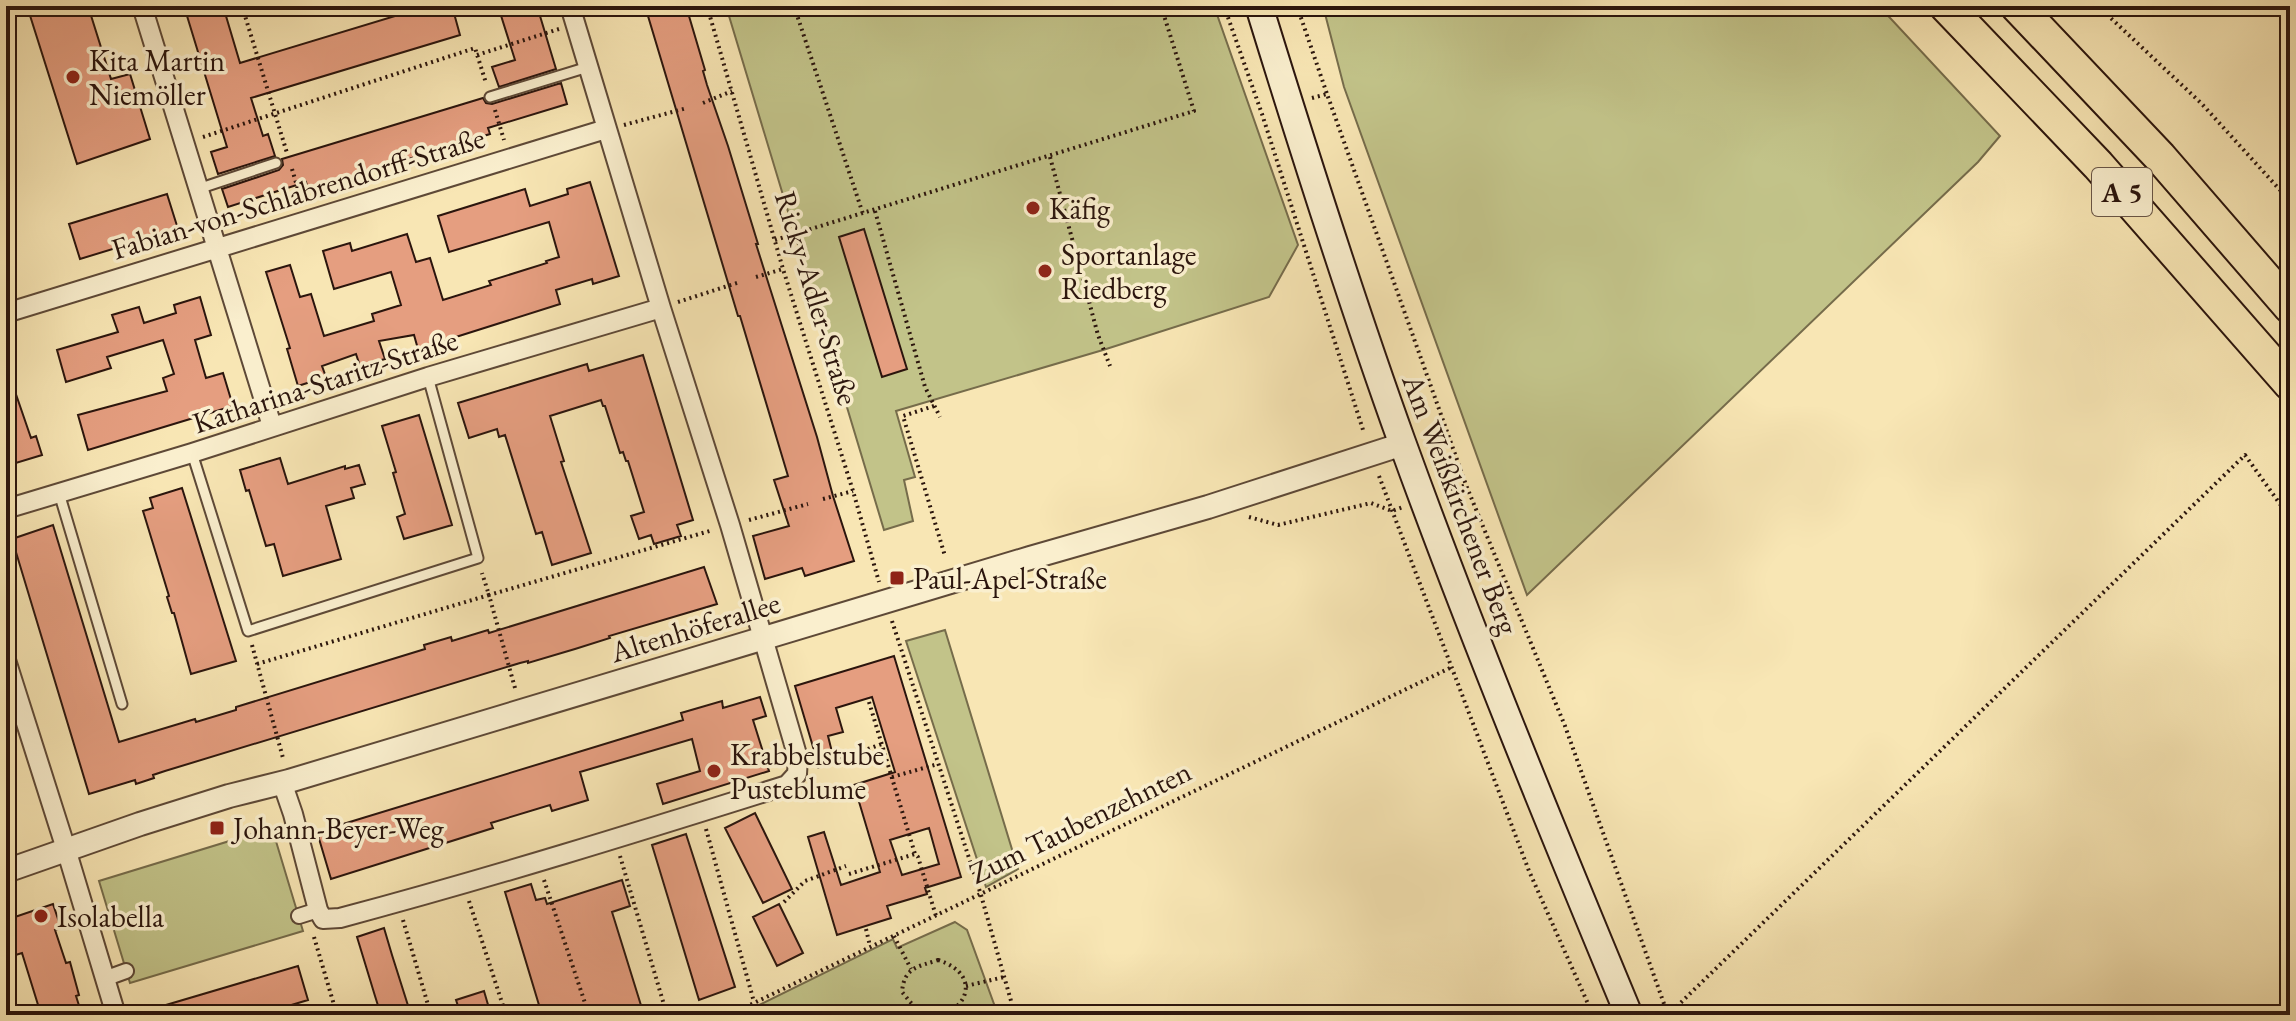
<svg xmlns="http://www.w3.org/2000/svg" width="2296" height="1021" font-family="'EB Garamond',serif">
  <style>
    .green { fill: #c2c389; stroke: #766c4b; stroke-width: 2 }
    .building { fill: #e59e80; stroke: #2b150d; stroke-width: 2; fill-rule: evenodd }
    .lines { fill: none; stroke-linecap: round; stroke-linejoin: round }
    .service-casing { stroke: #5e4937; stroke-width: 13 }
    .pedestrian-casing { stroke: #5e4937; stroke-width: 18 }
    .minor-casing { stroke: #5e4937; stroke-width: 22 }
    .tertiary-casing { stroke: #5e4937; stroke-width: 26 }
    .secondary-casing { stroke: #2b150d; stroke-width: 30 }
    .motorway-casing { stroke: #2b150d; stroke-width: 36 }
    .path { stroke: #2b150d; stroke-width: 4; stroke-dasharray: 2 4; stroke-linecap: butt }
    .service { stroke: #faefce; stroke-width: 9 }
    .pedestrian { stroke: #faefce; stroke-width: 14 }
    .minor { stroke: #faefce; stroke-width: 18 }
    .tertiary { stroke: #faefce; stroke-width: 22 }
    .secondary { stroke: #faefce; stroke-width: 26 }
    .motorway { stroke: #f8e6b4; stroke-width: 32 }
    .poi-dot { fill: #8f2418; stroke: #faefce; stroke-width: 3 }
    .labels { text-anchor: middle; dominant-baseline: central; stroke-width: 7; stroke-linejoin: round; paint-order: stroke }
    .shield { fill: #faefce; stroke: #695647; stroke-width: 2 }
    .shield-label { font-size: 28px; font-weight: bold; fill: #2b150d }
    .poi-label { font-size: 30px; fill: #2b150d; stroke: #faefce; text-anchor: start }
    .street-label { font-size: 30px; fill: #2b150d; stroke: #faefce }
  </style>
  <rect width="100%" height="100%" fill="#f8e6b4"/>
  <filter id="stains"><feTurbulence type="fractalNoise" baseFrequency=".0025" numOctaves="4"/><feColorMatrix values="0 0 0 0 .2 0 0 0 0 .09 0 0 0 0 .02 0 0 0 .5 -.17"/></filter>
  <radialGradient id="worn" r=".72"><stop offset=".6" stop-color="#630" stop-opacity="0"/><stop offset="1" stop-color="#630" stop-opacity=".3"/></radialGradient>
  <path class="green" d="M 726,6 L 1214,6 L 1298,245 L 1269,297 L 1103,350 L 896,411 L 915,477 L 904,480 L 913,521 L 884,530 Z
    M 1323,6 L 1879,6 L 2000,136 L 1978,162 L 1527,595 L 1344,87 Z
    M 945,630 L 1018,869 L 986,887 L 906,641 Z
    M 272,828 L 303,931 L 130,983 L 99,881 Z
    M 955,922 L 967,930 L 998,1015 L 753,1015 L 751,1009 L 893,939 L 897,948 Z"/>
  <path class="building" d="M 27,6 L 88,6 L 111,79 L 130,74 L 150,139 L 77,164 Z
    M 184,6 L 223,6 L 240,63 L 428,6 L 452,6 L 460,35 L 251,98 L 263,136 L 268,134 L 275,156 L 218,174 L 211,152 L 227,147 Z
    M 498,6 L 537,6 L 556,69 L 499,87 L 492,67 L 515,60 Z
    M 645,6 L 686,6 L 705,70 L 703,71 L 707,85 L 728,146 L 758,244 L 756,244 L 817,437 L 833,496 L 854,561 L 805,576 L 802,568 L 765,579 L 753,536 L 789,526 L 774,480 L 788,476 L 740,316 L 738,316 Z
    M 561,83 L 567,104 L 488,128 L 490,134 L 308,190 L 306,182 L 228,207 L 222,189 L 279,170 L 283,165 L 282,159 L 483,98 L 486,103 L 492,104 Z
    M 590,182 L 619,276 L 593,284 L 592,279 L 556,290 L 560,304 L 418,349 L 414,335 L 379,341 L 385,359 L 360,366 L 356,354 L 322,366 L 326,377 L 298,386 L 287,349 L 290,348 L 266,272 L 290,265 L 300,297 L 311,294 L 324,336 L 374,321 L 372,314 L 401,305 L 391,272 L 334,289 L 323,251 L 350,243 L 352,251 L 407,234 L 416,262 L 430,258 L 443,300 L 491,285 L 489,281 L 547,263 L 546,261 L 559,257 L 549,222 L 449,252 L 438,216 L 525,189 L 530,206 L 568,194 L 567,189 Z
    M 167,194 L 178,229 L 80,259 L 69,224 Z
    M 864,229 L 907,369 L 882,377 L 839,237 Z
    M 200,297 L 211,335 L 195,340 L 206,378 L 223,373 L 233,406 L 88,450 L 78,415 L 167,391 L 163,378 L 174,374 L 163,340 L 107,357 L 111,368 L 66,382 L 57,350 L 118,332 L 112,315 L 139,307 L 144,323 L 176,313 L 174,305 Z
    M 643,355 L 693,520 L 677,525 L 681,536 L 654,544 L 651,535 L 639,539 L 631,516 L 644,512 L 628,461 L 626,461 L 623,452 L 620,453 L 605,406 L 603,406 L 601,400 L 550,416 L 564,461 L 561,462 L 591,553 L 552,565 L 542,532 L 536,534 L 505,435 L 499,437 L 497,429 L 469,438 L 458,403 L 587,364 L 589,371 Z
    M 6,374 L 9,374 L 31,438 L 36,436 L 42,455 L 6,466 Z
    M 419,415 L 452,525 L 404,539 L 397,517 L 405,514 L 393,473 L 396,472 L 382,426 Z
    M 280,458 L 288,484 L 345,466 L 345,469 L 359,465 L 365,484 L 351,488 L 354,498 L 326,506 L 341,559 L 283,576 L 274,544 L 266,546 L 249,490 L 246,491 L 240,470 Z
    M 182,488 L 236,661 L 191,674 L 174,613 L 172,613 L 167,597 L 169,596 L 143,511 L 153,508 L 150,498 Z
    M 53,525 L 119,742 L 195,719 L 196,722 L 236,710 L 236,707 L 425,649 L 424,645 L 451,637 L 452,641 L 488,630 L 489,633 L 704,567 L 717,604 L 609,636 L 610,638 L 575,649 L 528,663 L 528,661 L 520,663 L 165,771 L 153,775 L 154,778 L 136,784 L 135,780 L 89,794 L 12,539 Z
    M 894,656 L 961,877 L 925,888 L 927,894 L 887,906 L 891,918 L 837,935 L 808,837 L 824,832 L 841,885 L 880,872 L 854,785 L 895,772 L 872,697 L 836,708 L 843,732 L 828,736 L 832,752 L 816,757 L 795,686 ZM 929,828 L 939,864 L 902,875 L 890,840 Z
    M 760,697 L 766,716 L 753,720 L 769,771 L 663,804 L 657,784 L 700,771 L 692,739 L 580,772 L 588,800 L 552,811 L 550,805 L 491,823 L 493,828 L 331,879 L 317,832 L 683,720 L 681,713 L 722,701 L 723,708 Z
    M 755,813 L 792,889 L 763,903 L 725,828 Z
    M 686,834 L 735,987 L 699,1000 L 652,845 Z
    M 622,880 L 630,906 L 612,912 L 644,1015 L 542,1015 L 505,892 L 531,884 L 536,900 L 545,898 L 547,904 Z
    M 53,904 L 61,928 L 55,930 L 66,963 L 70,962 L 79,995 L 76,996 L 82,1015 L 47,1015 L 45,1006 L 39,1008 L 22,953 L 6,958 L 6,920 Z
    M 779,904 L 803,953 L 777,966 L 753,917 Z
    M 384,928 L 392,955 L 411,1015 L 381,1015 L 375,996 L 357,937 Z
    M 298,966 L 308,1000 L 258,1015 L 150,1015 L 149,1010 Z
    M 484,991 L 491,1015 L 461,1015 L 456,1000 Z"/>
  <g class="lines">
    <defs>
      <path id="service" d="M 490,97 L 588,67
        M 198,189 L 276,163
        M 192,453 L 248,631 L 478,558 L 428,377
        M 59,493 L 122,704"/>
      <path id="pedestrian" d="M 299,916 L 318,910
        M 104,979 L 126,971"/>
      <path id="minor" d="M 142,6 L 272,426
        M 6,313 L 606,129
        M 6,509 L 192,453 L 428,377 L 661,308
        M 6,660 L 66,849 L 116,1015
        M 282,782 L 293,814 L 318,910 L 323,919 L 340,918 C 490,878 638,832 787,785 L 797,774 L 798,758 L 730,525 L 661,308 L 570,6"/>
      <path id="tertiary" d="M 6,871 L 140,824 L 229,796 L 289,781 L 1030,558 L 1208,507 L 1403,444"/>
      <path id="secondary" d="M 1259,6 C 1304,152 1350,298 1402,442 C 1472,635 1550,825 1629,1015"/>
      <path id="motorway" d="M 1946,6 L 2098,165 L 2290,384
        M 2017,6 L 2160,157 L 2290,307"/>
    </defs>
    <use href="#service" class="service-casing"/>
    <use href="#pedestrian" class="pedestrian-casing"/>
    <use href="#minor" class="minor-casing"/>
    <use href="#tertiary" class="tertiary-casing"/>
    <use href="#secondary" class="secondary-casing"/>
    <use href="#motorway" class="motorway-casing"/>
    <path class="path" d="M 242,6 L 287,153
      M 707,6 L 783,269 L 853,491 L 879,582
      M 794,6 L 863,214
      M 1224,6 L 1262,114 L 1364,433
      M 1297,6 L 1327,94
      M 2098,6 L 2202,104 L 2290,201
      M 477,55 L 559,29
      M 1312,98 L 1327,94 L 1466,485 L 1565,726 L 1668,1015
      M 703,103 L 732,91
      M 495,110 L 504,140
      M 624,125 L 687,108
      M 203,137 L 475,48 L 486,83
      M 1050,157 L 1098,335 L 1110,366
      M 292,169 L 302,203
      M 875,211 L 925,387 L 940,417
      M 775,240 L 1194,111 L 1161,6
      M 756,277 L 783,269
      M 678,302 L 740,282
      M 934,406 L 903,416 L 945,556
      M 1379,476 L 1529,871 L 1593,1015
      M 1445,492 L 1466,485
      M 823,499 L 853,491
      M 1249,517 L 1278,525 L 1371,503 L 1392,511 L 1403,507
      M 749,520 L 808,504
      M 892,621 L 981,895 L 1015,1015
      M 252,645 L 283,758
      M 257,664 L 489,595 L 482,573
      M 515,688 L 489,595 L 713,530
      M 869,702 L 915,854 L 918,857 L 936,916
      M 817,767 L 882,744
      M 892,777 L 938,764
      M 706,829 L 754,1002
      M 620,856 L 667,1015
      M 849,874 L 915,854
      M 544,880 L 589,1015
      M 469,901 L 506,1015
      M 784,902 L 805,881 L 846,866
      M 403,920 L 431,1015
      M 866,929 L 870,946
      M 894,936 L 911,969
      M 314,937 L 337,1015
      M 938,960 C 988,976 962,1021 926,1014 C 916,1011 908,999 902,992 C 904,967 918,967 938,960 Z
      M 966,986 L 1004,977
      M 729,1015 L 1450,668
      M 1668,1015 L 2245,455 L 2290,518"/>
    <use href="#service" class="service"/>
    <use href="#pedestrian" class="pedestrian"/>
    <use href="#minor" class="minor"/>
    <use href="#tertiary" class="tertiary"/>
    <use href="#secondary" class="secondary"/>
    <use href="#motorway" class="motorway"/>
  </g>
  <g class="poi-dot">
    <circle cx="73" cy="77" r="8"/>
    <circle cx="1033" cy="208" r="8"/>
    <circle cx="1045" cy="271" r="8"/>
    <rect x="889" y="570" width="16" height="16" rx="4"/>
    <circle cx="714" cy="771" r="8"/>
    <rect x="209" y="820" width="16" height="16" rx="4"/>
    <circle cx="41" cy="916" r="8"/>
  </g>
  <g class="labels">
    <rect class="shield" x="2092" y="168" width="60" height="48" rx="6"/>
    <g class="shield-label">
      <text x="2122" y="192">A 5</text>
    </g>
    <g class="poi-label">
      <text x="89" y="60">Kita Martin<tspan x="89" dy="34">Niemöller</tspan></text>
      <text x="1049" y="208">Käfig</text>
      <text x="1061" y="254">Sportanlage<tspan x="1061" dy="34">Riedberg</tspan></text>
      <text x="913" y="578">Paul-Apel-Straße</text>
      <text x="730" y="754">Krabbelstube<tspan x="730" dy="34">Pusteblume</tspan></text>
      <text x="233" y="828">Johann-Beyer-Weg</text>
      <text x="57" y="916">Isolabella</text>
    </g>
    <g class="street-label">
      <text transform="translate(298 193) rotate(-17)">Fabian-von-Schlabrendorff-Straße</text>
      <text transform="translate(817 298) rotate(73)">Ricky-Adler-Straße</text>
      <text transform="translate(325 381) rotate(-18)">Katharina-Staritz-Straße</text>
      <text transform="translate(1461 504) rotate(69)">Am Weißkirchener Berg</text>
      <text transform="translate(695 627) rotate(-17)">Altenhöferallee</text>
      <text transform="translate(1080 822) rotate(-26)">Zum Taubenzehnten</text>
    </g>
  </g>
  <rect width="2296" height="1021" fill="none" stroke="#f8e6b4" stroke-width="32"/>
  <rect x="8" y="8" width="2280" height="1005" fill="none" stroke="#2b150d" stroke-width="4"/>
  <rect x="16" y="16" width="2264" height="989" fill="none" stroke="#2b150d" stroke-width="2"/>
  <rect width="100%" height="100%" filter="url(#stains)"/>
  <rect width="100%" height="100%" fill="url(#worn)"/>
</svg>
